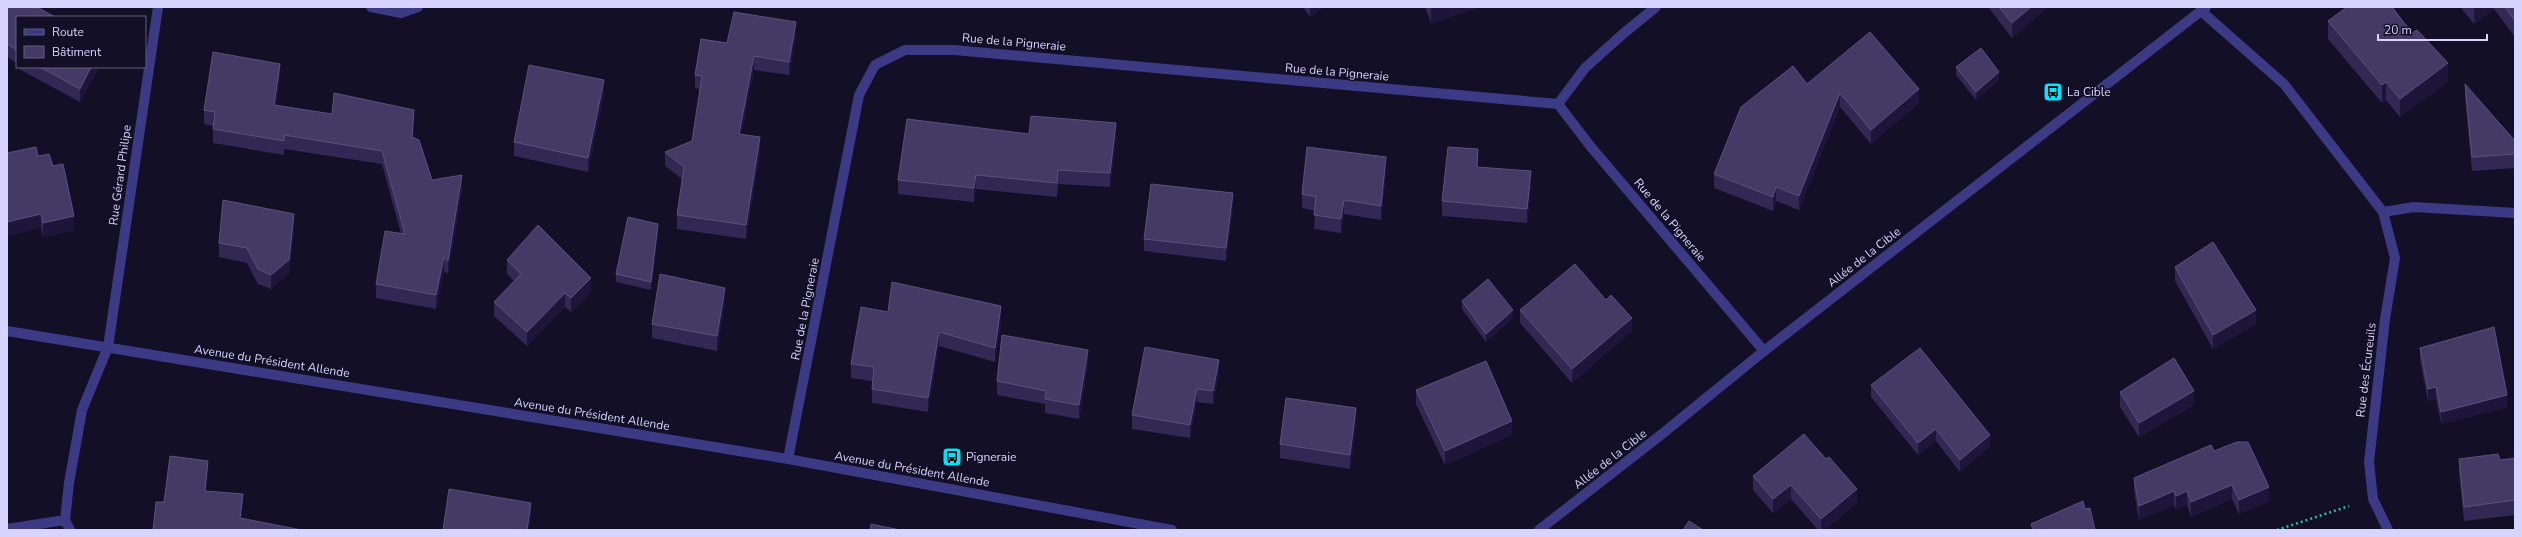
<svg xmlns="http://www.w3.org/2000/svg" width="2522" height="537" font-family="'Nunito Sans',sans-serif">
  <style>
    .lines { fill: none; stroke-linecap: round; stroke-linejoin: round }
    .path { stroke: #2fb8b0; stroke-width: 2.5; stroke-dasharray: 2 3; stroke-linecap: butt }
    .minor { stroke: #3d3a85; stroke-width: 10 }
    .wall { fill: #312854 }
    .shaded-wall { fill: #1d163a }
    .building { fill: #433a66; stroke: #5a527e }
    .labels { text-anchor: middle; dominant-baseline: central; stroke-width: 3.5; stroke-linejoin: round; paint-order: stroke }
    .street-label { font-size: 12px; fill: #d9d4ff; stroke: #130f26 }
    .poi-label { font-size: 12px; fill: #d9d4ff; stroke: #130f26; text-anchor: start }
  </style>
  <rect width="100%" height="100%" fill="#130f26"/>
  <g class="lines">
    <path class="path" d="M 2277,530 L 2349,506"/>
    <path class="minor" d="M 371,7 L 401,13 L 418,7
      M 1656,7 L 1624,33 L 1585,68 L 1558,104 L 1591,147 L 1764,351
      M 2201,11 L 2284,84 L 2383,212 L 2395,258 L 2385,319 L 2369,462 L 2373,499 L 2388,530
      M 2383,212 L 2414,207 L 2515,213
      M 7,331 L 788,459 L 1172,530
      M 788,459 L 859,95 L 875,65 L 905,50 L 954,50 L 1558,104
      M 7,529 L 65,520
      M 70,530 L 65,520 L 69,483 L 82,410 L 108,347 L 158,7
      M 1539,530 L 1662,434 L 1764,351 L 2206,7"/>
  </g>
  <path class="wall" d="M 7,7 L 17,17 L 17,63 L 7,57 Z
    M 1303,7 L 1324,7 L 1310,17 Z
    M 1425,7 L 1477,7 L 1477,8 L 1431,23 Z
    M 1988,7 L 2048,7 L 2012,38 Z
    M 2460,7 L 2515,7 L 2515,37 L 2494,9 L 2474,24 Z
    M 2328,21 L 2448,82 L 2400,117 L 2386,100 L 2382,103 L 2328,39 Z
    M 796,36 L 789,75 L 754,70 L 741,135 L 760,151 L 746,239 L 677,229 L 677,215 L 682,179 L 665,166 L 665,152 L 692,141 L 700,89 L 695,88 L 695,75 Z
    M 17,67 L 99,67 L 80,102 L 17,68 Z
    M 1956,67 L 1999,80 L 1976,100 L 1956,75 Z
    M 280,78 L 276,105 L 332,114 L 414,124 L 413,138 L 432,180 L 462,189 L 448,274 L 444,271 L 436,309 L 376,298 L 376,284 L 401,234 L 382,164 L 284,149 L 284,155 L 213,143 L 213,126 L 204,124 L 204,110 Z
    M 1807,84 L 1919,103 L 1871,144 L 1840,107 L 1799,210 L 1776,201 L 1773,211 L 1714,188 L 1714,174 Z
    M 2465,84 L 2515,141 L 2515,168 L 2472,171 L 2465,97 Z
    M 604,94 L 588,172 L 514,156 L 514,142 Z
    M 1029,134 L 1116,137 L 1110,187 L 1058,184 L 1057,197 L 976,189 L 974,202 L 898,194 L 898,180 Z
    M 38,156 L 53,166 L 74,230 L 43,237 L 41,228 Z
    M 1386,171 L 1381,220 L 1344,214 L 1341,233 L 1314,229 L 1315,211 L 1302,208 L 1302,194 Z
    M 1531,186 L 1527,223 L 1442,216 L 1442,201 Z
    M 1233,205 L 1226,261 L 1144,251 L 1144,239 Z
    M 294,228 L 289,274 L 271,289 L 258,284 L 247,263 L 219,257 L 219,243 Z
    M 658,232 L 651,290 L 616,282 L 616,274 Z
    M 507,260 L 591,292 L 571,312 L 565,307 L 527,346 L 494,316 L 494,302 L 514,281 L 507,274 Z
    M 2175,267 L 2256,324 L 2213,349 L 2175,281 Z
    M 1462,301 L 1513,318 L 1486,342 L 1462,309 Z
    M 725,302 L 717,351 L 652,338 L 652,324 Z
    M 1520,310 L 1632,331 L 1572,383 L 1520,323 Z
    M 888,312 L 1001,320 L 995,362 L 939,346 L 928,412 L 872,403 L 872,381 L 851,378 L 851,364 Z
    M 2420,348 L 2507,407 L 2441,424 L 2436,399 L 2428,401 L 2420,360 Z
    M 1088,364 L 1079,419 L 1045,413 L 1045,404 L 997,395 L 997,381 Z
    M 1219,373 L 1213,404 L 1197,402 L 1190,438 L 1132,429 L 1132,415 Z
    M 1871,385 L 1990,446 L 1960,472 L 1936,441 L 1918,455 L 1871,397 Z
    M 1416,390 L 1512,435 L 1445,465 L 1416,404 Z
    M 2120,392 L 2194,405 L 2139,437 L 2120,407 Z
    M 1356,422 L 1350,469 L 1280,458 L 1280,444 Z
    M 1804,434 L 1857,503 L 1825,530 L 1818,530 L 1791,499 L 1773,513 L 1753,490 L 1753,476 Z
    M 2214,451 L 2269,501 L 2239,514 L 2232,499 L 2191,517 L 2187,505 L 2176,510 L 2174,505 L 2139,520 L 2134,492 L 2134,478 Z
    M 2515,458 L 2515,515 L 2464,521 L 2459,474 L 2459,459 L 2500,460 Z"/>
  <path class="shaded-wall" d="M 1310,7 L 1324,7 L 1310,17 Z
    M 1436,7 L 1477,7 L 1477,8 L 1431,23 L 1431,9 Z
    M 2031,7 L 2048,7 L 2012,38 L 2012,23 Z
    M 2474,7 L 2494,7 L 2494,9 L 2474,24 Z
    M 796,22 L 796,36 L 789,75 L 789,62 Z
    M 754,56 L 754,70 L 739,148 L 739,134 Z
    M 2448,63 L 2448,82 L 2400,117 L 2400,99 Z
    M 280,64 L 280,78 L 274,119 L 274,105 Z
    M 91,67 L 99,67 L 80,102 L 80,89 Z
    M 1999,72 L 1999,80 L 1976,100 L 1976,92 Z
    M 604,80 L 604,94 L 588,172 L 588,158 Z
    M 2386,82 L 2386,100 L 2382,103 L 2382,85 Z
    M 1919,89 L 1919,103 L 1871,144 L 1871,130 Z
    M 1840,93 L 1840,107 L 1799,210 L 1799,196 Z
    M 414,110 L 414,124 L 412,151 L 412,137 Z
    M 1116,123 L 1116,137 L 1110,187 L 1110,173 Z
    M 760,137 L 760,151 L 746,239 L 746,225 Z
    M 1386,157 L 1386,171 L 1381,220 L 1381,206 Z
    M 1531,171 L 1531,186 L 1527,223 L 1527,209 Z
    M 462,175 L 462,189 L 448,274 L 448,261 Z
    M 976,175 L 976,189 L 974,202 L 974,188 Z
    M 1776,187 L 1776,201 L 1773,211 L 1773,197 Z
    M 1233,193 L 1233,205 L 1226,261 L 1226,248 Z
    M 1344,200 L 1344,214 L 1341,233 L 1341,219 Z
    M 41,214 L 41,228 L 7,236 L 7,222 Z
    M 294,214 L 294,228 L 289,274 L 271,289 L 271,275 Z
    M 74,216 L 74,230 L 43,237 L 43,223 Z
    M 658,224 L 658,232 L 651,290 L 651,282 Z
    M 444,257 L 444,271 L 436,309 L 436,295 Z
    M 591,278 L 591,292 L 571,312 L 571,298 Z
    M 725,288 L 725,302 L 717,351 L 717,336 Z
    M 565,293 L 565,307 L 527,346 L 527,332 Z
    M 1001,306 L 1001,320 L 995,362 L 995,348 Z
    M 1513,310 L 1513,318 L 1486,342 L 1486,334 Z
    M 2256,310 L 2256,324 L 2213,349 L 2213,335 Z
    M 1632,318 L 1632,331 L 1572,383 L 1572,369 Z
    M 939,332 L 939,346 L 928,412 L 928,398 Z
    M 1088,350 L 1088,364 L 1079,419 L 1079,405 Z
    M 1219,360 L 1219,373 L 1213,404 L 1213,391 Z
    M 2436,387 L 2436,399 L 2428,401 L 2428,389 Z
    M 1197,389 L 1197,402 L 1190,438 L 1190,425 Z
    M 2194,391 L 2194,405 L 2139,437 L 2139,423 Z
    M 2507,395 L 2507,407 L 2441,424 L 2441,412 Z
    M 1356,408 L 1356,422 L 1350,469 L 1350,455 Z
    M 1512,421 L 1512,435 L 1445,465 L 1445,451 Z
    M 1936,429 L 1936,441 L 1918,455 L 1918,443 Z
    M 1990,435 L 1990,446 L 1960,472 L 1960,460 Z
    M 208,461 L 208,475 L 205,504 L 205,491 Z
    M 1791,485 L 1791,499 L 1773,513 L 1773,499 Z
    M 2232,485 L 2232,499 L 2191,517 L 2191,502 Z
    M 2269,487 L 2269,501 L 2239,514 L 2239,500 Z
    M 1857,489 L 1857,503 L 1825,530 L 1821,530 L 1821,519 Z
    M 2174,491 L 2174,505 L 2139,520 L 2139,506 Z
    M 2187,491 L 2187,505 L 2176,510 L 2176,496 Z
    M 243,494 L 243,508 L 241,530 L 240,518 Z
    M 531,503 L 531,521 L 529,530 L 527,530 Z"/>
  <path class="building" d="M 7,7 L 37,7 L 55,17 L 17,17 L 17,50 L 7,44 Z
    M 1999,7 L 2031,7 L 2012,23 Z
    M 2347,7 L 2392,7 L 2412,33 L 2417,30 L 2448,63 L 2400,99 L 2386,82 L 2382,85 L 2328,21 Z
    M 2505,7 L 2515,7 L 2515,21 Z
    M 734,12 L 796,22 L 789,62 L 754,56 L 739,134 L 760,137 L 746,225 L 677,215 L 684,167 L 665,152 L 692,141 L 702,76 L 695,75 L 701,39 L 727,43 Z
    M 1870,32 L 1919,89 L 1871,130 L 1840,93 L 1799,196 L 1776,187 L 1773,197 L 1714,174 L 1741,107 L 1793,66 L 1807,84 Z
    M 1981,48 L 1999,72 L 1976,92 L 1956,67 Z
    M 213,52 L 280,64 L 274,105 L 332,114 L 334,93 L 414,110 L 412,137 L 419,140 L 432,180 L 462,175 L 448,261 L 444,257 L 436,295 L 376,284 L 385,231 L 405,234 L 382,151 L 284,135 L 284,141 L 213,129 L 215,112 L 204,110 Z
    M 529,65 L 604,80 L 588,158 L 514,142 Z
    M 40,67 L 91,67 L 80,89 Z
    M 2465,84 L 2515,141 L 2515,154 L 2472,157 Z
    M 1031,116 L 1116,123 L 1110,173 L 1058,170 L 1057,183 L 976,175 L 974,188 L 898,180 L 907,119 L 1029,134 Z
    M 36,147 L 38,156 L 49,154 L 53,166 L 63,164 L 74,216 L 43,223 L 41,214 L 7,222 L 7,153 Z
    M 1307,147 L 1386,157 L 1381,206 L 1344,200 L 1341,219 L 1314,215 L 1316,197 L 1302,194 Z
    M 1448,147 L 1478,149 L 1477,167 L 1531,171 L 1527,209 L 1442,201 Z
    M 1151,184 L 1233,193 L 1226,248 L 1144,239 Z
    M 223,200 L 294,214 L 289,260 L 271,275 L 258,269 L 247,248 L 219,243 Z
    M 628,217 L 658,224 L 651,282 L 616,274 Z
    M 538,225 L 591,278 L 571,298 L 565,293 L 527,332 L 494,302 L 521,274 L 507,260 Z
    M 2213,242 L 2256,310 L 2213,335 L 2175,267 Z
    M 1575,264 L 1606,300 L 1611,295 L 1632,318 L 1572,369 L 1520,310 Z
    M 660,274 L 725,288 L 717,336 L 652,324 Z
    M 1488,279 L 1513,310 L 1486,334 L 1462,301 Z
    M 892,282 L 1001,306 L 995,348 L 939,332 L 928,398 L 872,389 L 874,367 L 851,364 L 861,307 L 888,312 Z
    M 2494,327 L 2507,395 L 2441,412 L 2436,387 L 2428,389 L 2420,348 Z
    M 1002,335 L 1088,350 L 1079,405 L 1045,399 L 1046,391 L 997,381 Z
    M 1145,347 L 1219,360 L 1213,391 L 1197,389 L 1190,425 L 1132,415 Z
    M 1920,348 L 1990,435 L 1960,460 L 1936,429 L 1918,443 L 1871,385 Z
    M 2174,358 L 2194,391 L 2139,423 L 2120,392 Z
    M 1486,361 L 1512,421 L 1445,451 L 1416,390 Z
    M 1286,398 L 1356,408 L 1350,455 L 1280,444 Z
    M 1804,434 L 1826,459 L 1829,457 L 1857,489 L 1821,519 L 1791,485 L 1773,499 L 1753,476 Z
    M 2237,442 L 2248,442 L 2269,487 L 2239,500 L 2232,485 L 2191,502 L 2187,491 L 2176,496 L 2174,491 L 2139,506 L 2134,478 L 2211,445 L 2214,451 Z
    M 2498,454 L 2500,460 L 2515,458 L 2515,500 L 2464,507 L 2459,459 Z
    M 170,456 L 208,461 L 205,491 L 243,494 L 240,518 L 302,530 L 153,530 L 156,502 L 164,502 Z
    M 449,489 L 531,503 L 527,530 L 443,530 Z
    M 2083,501 L 2085,509 L 2090,508 L 2095,530 L 2033,530 L 2031,524 Z
    M 1689,521 L 1703,530 L 1683,530 Z
    M 871,524 L 900,530 L 870,530 Z"/>
  <defs>
    <symbol id="bus-square" viewBox="-11 -11 22 22"><rect x="-9" y="-9" width="18" height="18" rx="4" fill="#00e5ff" stroke="#130f26"/><path d="M-5-6H5V4H4V6H2V4H-2V6H-4V4H-5ZM-3.5-4V0h7V-4ZM-3.5 1.2v1.5H-2V1.2ZM2 1.2v1.5H3.5V1.2Z" fill="#111"/></symbol>
  </defs>
  <g fill-rule="evenodd">
    <use href="#bus-square" x="2042" y="81" width="22" height="22"/>
    <use href="#bus-square" x="941" y="446" width="22" height="22"/>
  </g>
  <g class="labels">
    <g class="street-label">
      <text transform="translate(1014 42) rotate(5)">Rue de la Pigneraie</text>
      <text transform="translate(1337 72) rotate(5)">Rue de la Pigneraie</text>
      <text transform="translate(120 175) rotate(-82)">Rue Gérard Philipe</text>
      <text transform="translate(1670 220) rotate(50)">Rue de la Pigneraie</text>
      <text transform="translate(1864 257) rotate(-38)">Allée de la Cible</text>
      <text transform="translate(805 309) rotate(-79)">Rue de la Pigneraie</text>
      <text transform="translate(272 361) rotate(9)">Avenue du Président Allende</text>
      <text transform="translate(2366 370) rotate(-83)">Rue des Écureuils</text>
      <text transform="translate(592 414) rotate(9)">Avenue du Président Allende</text>
      <text transform="translate(1610 459) rotate(-38)">Allée de la Cible</text>
      <text transform="translate(912 469) rotate(10)">Avenue du Président Allende</text>
    </g>
    <g class="poi-label">
      <text x="2067" y="92">La Cible</text>
      <text x="966" y="457">Pigneraie</text>
    </g>
  </g>
  <rect width="2522" height="537" fill="none" stroke="#d9d4ff" stroke-width="16"/>
  <rect x="16" y="16" width="130" height="52" fill="#130f26" stroke="#625e7d"/>
  <rect x="24" y="29" width="20" height="6" fill="#3d3a85" stroke="#625e7d"/>
  <text x="52" y="36" font-size="12" fill="#d9d4ff">Route</text>
  <rect x="24" y="46" width="20" height="12" fill="#433a66" stroke="#625e7d"/>
  <text x="52" y="56" font-size="12" fill="#d9d4ff">Bâtiment</text>
  <path d="M2378 34v6h109v-6" fill="none" stroke="#d9d4ff" stroke-width="2"/>
  <text x="2384" y="34" font-size="12" fill="#d9d4ff" stroke="#130f26" stroke-width="3" paint-order="stroke">20 m</text>
</svg>
